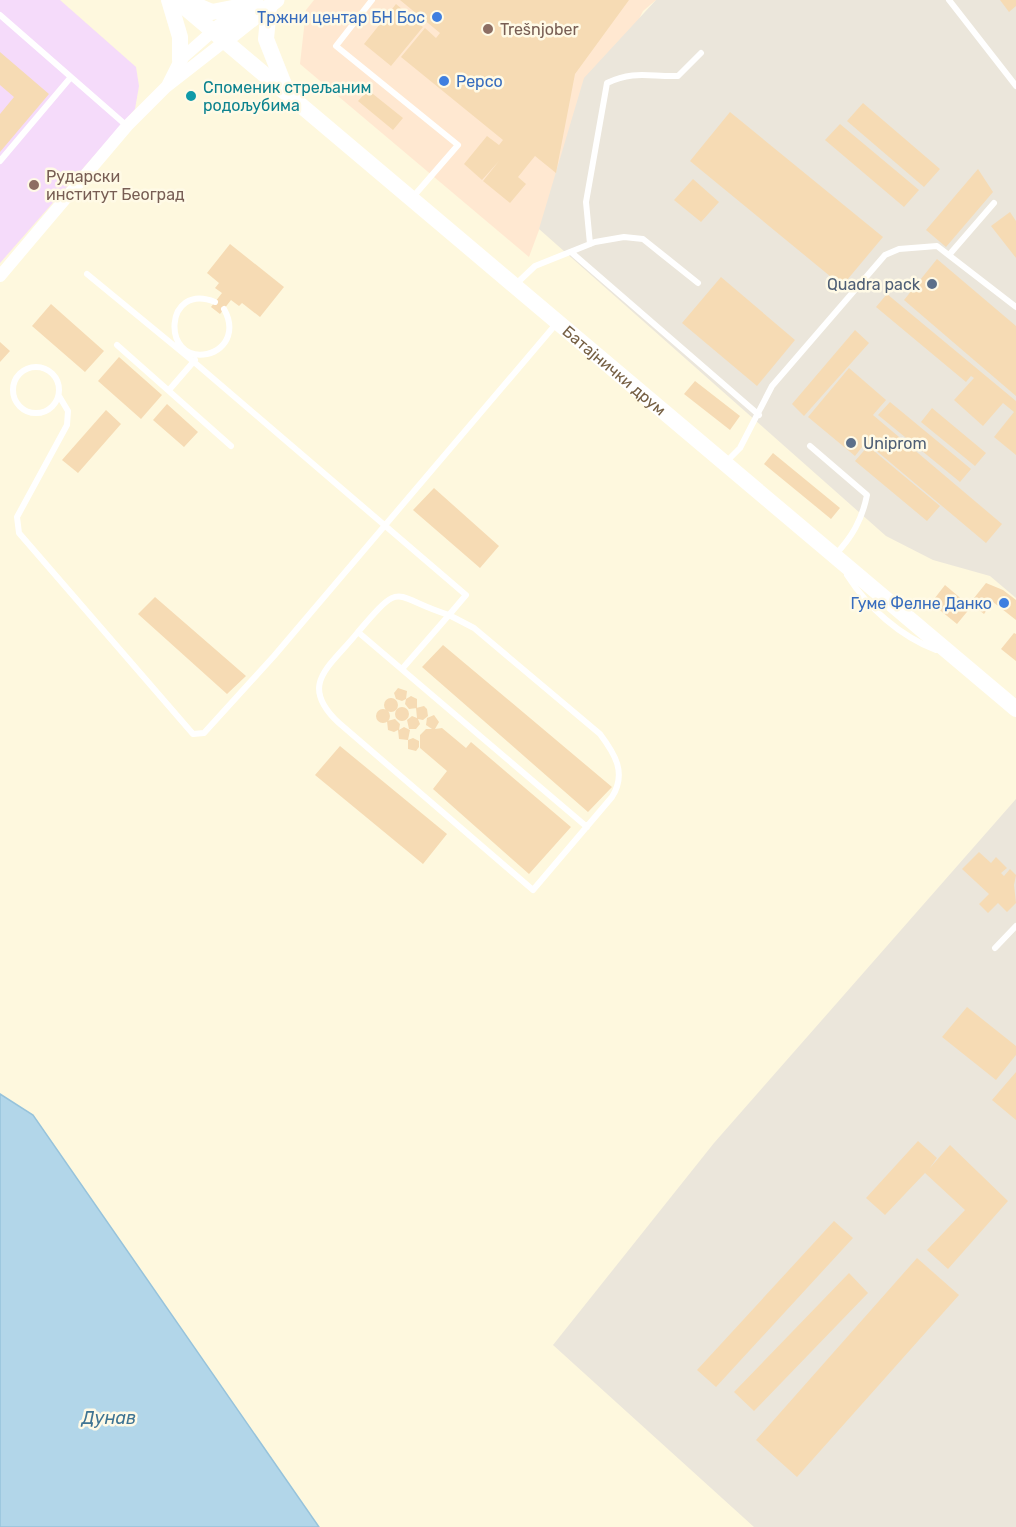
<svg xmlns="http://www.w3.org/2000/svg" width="1016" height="1527" font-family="Rubik,sans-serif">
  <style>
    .commercial { fill: #ffe8d1 }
    .industrial { fill: #ebe6db }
    .education { fill: #f5dbfa }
    .water { fill: #b2d6e9; stroke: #97c3db; stroke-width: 1.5 }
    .building { fill: #f6dbb4 }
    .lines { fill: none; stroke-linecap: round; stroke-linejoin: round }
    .service { stroke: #fff; stroke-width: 6 }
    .minor { stroke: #fff; stroke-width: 12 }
    .tertiary { stroke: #fff; stroke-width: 15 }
    .secondary { stroke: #fff; stroke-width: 16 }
    .shop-dot { fill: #3f7fe0; stroke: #fffae6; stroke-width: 2 }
    .education-dot { fill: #8d6e63; stroke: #fffae6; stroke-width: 2 }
    .culture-dot { fill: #0f9aa8; stroke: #fffae6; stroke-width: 2 }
    .service-dot { fill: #5c6f8a; stroke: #fffae6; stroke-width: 2 }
    .labels { text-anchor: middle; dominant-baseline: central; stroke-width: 5; stroke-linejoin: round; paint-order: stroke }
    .shop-label { font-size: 16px; fill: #366cbe; stroke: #fffae6; text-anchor: end }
    .education-label { font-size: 16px; fill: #785e54; stroke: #fffae6; text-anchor: start }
    .culture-label { font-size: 16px; fill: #0d838f; stroke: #fffae6; text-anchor: start }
    .service-label { font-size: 16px; fill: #4e5e75; stroke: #fffae6; text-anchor: end }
    .street-label { font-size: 16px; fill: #766044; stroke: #fffae6 }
    .water-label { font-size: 18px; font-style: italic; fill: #3f7493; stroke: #fffae6 }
  </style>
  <rect width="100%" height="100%" fill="#fef8de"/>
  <path class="commercial" d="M 314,0 L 656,0 L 643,11 L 552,195 L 529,257 L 300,64 L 306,10 Z"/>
  <path class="industrial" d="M 656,0 L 1016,0 L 1016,598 L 990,576 L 933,560 L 886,536 L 539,229 L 584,78 Z
    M 1016,799 L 1016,1527 L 754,1527 L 553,1345 L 714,1143 Z"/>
  <path class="education" d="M 0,0 L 60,0 L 136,67 L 139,86 L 135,109 L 0,263 Z"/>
  <path class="water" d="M 0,1094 L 33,1115 L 319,1527 L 0,1527 Z"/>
  <path class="building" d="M 400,0 L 629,0 L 575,74 L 556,173 L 535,156 L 518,177 L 526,184 L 510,203 L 483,181 L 499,161 L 482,180 L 464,164 L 487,136 L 499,145 L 503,140 L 401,57 L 425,28 L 436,38 L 440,33 Z
    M 1000,0 L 1016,0 L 1016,6 L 1009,12 Z
    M 396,4 L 423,27 L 391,66 L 364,44 Z
    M 0,52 L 49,94 L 0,152 L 0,114 L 14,97 L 0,85 Z
    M 368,90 L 403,118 L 393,130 L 358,101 Z
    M 863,103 L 940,169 L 924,187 L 847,121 Z
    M 730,112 L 883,237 L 842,286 L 690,161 Z
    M 840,124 L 919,190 L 904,207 L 825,140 Z
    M 978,169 L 993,192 L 946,247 L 926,230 Z
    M 693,179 L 719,202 L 701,222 L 674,200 Z
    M 1010,212 L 1016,221 L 1016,258 L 991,226 Z
    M 230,244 L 284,287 L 260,317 L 242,303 L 239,306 L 231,300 L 220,314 L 211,307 L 222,293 L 215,288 L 219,283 L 207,273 Z
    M 937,259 L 1016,326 L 1016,396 L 904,300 Z
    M 721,277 L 795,340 L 757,386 L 682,323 Z
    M 887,294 L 1016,401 L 1016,455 L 994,437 L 1014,412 L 1003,403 L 983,426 L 954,400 L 974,378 L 971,376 L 966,382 L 876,307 Z
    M 51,304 L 104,351 L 85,372 L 32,326 Z
    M 855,330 L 869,343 L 804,416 L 792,404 Z
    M 0,342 L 10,351 L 0,362 Z
    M 119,357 L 162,395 L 141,419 L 98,381 Z
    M 849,368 L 886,400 L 873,415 L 1002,524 L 986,543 L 866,442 L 855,456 L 808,417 Z
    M 695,381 L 740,416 L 730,430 L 684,394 Z
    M 890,402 L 971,469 L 960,482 L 878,415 Z
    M 167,404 L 198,432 L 184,447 L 153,420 Z
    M 932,408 L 986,453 L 975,466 L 921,422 Z
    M 106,410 L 121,424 L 78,473 L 62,460 Z
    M 868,446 L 940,506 L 927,521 L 855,461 Z
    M 773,453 L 840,508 L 831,519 L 764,464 Z
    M 434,488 L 499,546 L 480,568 L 413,510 Z
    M 986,583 L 1003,590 L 1016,600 L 1016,620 L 993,602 L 984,614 L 970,603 Z
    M 945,585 L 971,607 L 957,624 L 931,603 Z
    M 155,597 L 246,676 L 227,694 L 138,614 Z
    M 1014,633 L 1016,634 L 1016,661 L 1001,649 Z
    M 443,645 L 612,787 L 588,812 L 422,667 Z
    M 398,688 L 407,691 L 406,699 L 411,696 L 417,699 L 417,708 L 409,709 L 405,704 L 406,699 L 402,701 L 396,699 L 394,693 Z
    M384 705a7 7 0 1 1 14 0a7 7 0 1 1-14 0Z
    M 424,706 L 427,709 L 428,716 L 423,720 L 418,719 L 420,724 L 416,729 L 409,729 L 407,720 L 412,716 L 417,718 L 416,708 Z
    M395 714a7 7 0 1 1 14 0a7 7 0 1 1-14 0Z
    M376 716a7 7 0 1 1 14 0a7 7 0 1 1-14 0Z
    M 434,715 L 439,722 L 435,729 L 442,728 L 466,748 L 471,742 L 571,827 L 529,874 L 433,789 L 447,771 L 420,748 L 420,735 L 426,729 L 432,729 L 426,725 L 427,718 Z
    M 395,719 L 400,724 L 399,730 L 404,727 L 410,730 L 408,740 L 413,738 L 419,741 L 419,747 L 416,751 L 408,749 L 408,740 L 399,739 L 398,730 L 394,732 L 388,730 L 387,721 Z
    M 340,746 L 447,834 L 423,864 L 315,775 Z
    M 979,852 L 991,863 L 996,857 L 1007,868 L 1001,873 L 1004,876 L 1010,869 L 1016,875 L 1014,885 L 1016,903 L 1007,912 L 998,903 L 988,913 L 979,904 L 989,894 L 962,869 Z
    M 967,1007 L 1016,1046 L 1016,1055 L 996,1080 L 942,1037 Z
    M 1016,1072 L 1016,1120 L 992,1100 Z
    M 918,1141 L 937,1158 L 929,1169 L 950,1145 L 1008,1201 L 948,1269 L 927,1250 L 965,1210 L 925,1173 L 885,1215 L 866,1198 Z
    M 834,1221 L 853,1238 L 716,1387 L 697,1370 Z
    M 917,1258 L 959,1295 L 797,1477 L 756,1440 Z
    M 849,1273 L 868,1293 L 754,1411 L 734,1392 Z"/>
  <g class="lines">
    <path class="service" d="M 372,0 L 336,46 L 458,145 L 412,198
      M 949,0 L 1016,86
      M 0,15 L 127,126
      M 0,161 L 71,77
      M 590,244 L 586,202 L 607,83 C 634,70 650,77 678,76 L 701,53
      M 571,252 L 759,415
      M 949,255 L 994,203
      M 87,274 L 194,362 L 466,595 L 449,615 C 391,597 404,578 358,632
      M 516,284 L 535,266 L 595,242 L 624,237 L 643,239 L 698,283
      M 215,302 C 164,281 161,363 207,354 C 217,352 225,345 228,336 C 231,327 229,318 224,309
      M 117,345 L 231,446
      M13 390a23 23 0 1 1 46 0a23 23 0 1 1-46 0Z
      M 169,390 L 195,360
      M 59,396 L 68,411 L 67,425 L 17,517 L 19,533 L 193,734 L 204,733 L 274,656 L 556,324
      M 810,446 L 867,495 C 862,520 852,537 835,555
      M 726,462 L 740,448 L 772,386 L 885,255 L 899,249 L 937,246 L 1016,307
      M 847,575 C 868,608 900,636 936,650
      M 402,669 L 449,615 L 474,628 L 600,734 C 615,754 627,773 612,797 L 533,890 L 339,723 C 297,684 330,667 358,632 L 587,827
      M 995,948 L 1016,926"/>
    <path class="minor" d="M 167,86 L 180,60 L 213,31
      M 0,276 L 127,126 L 166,87 L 225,41"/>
    <path class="tertiary" d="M 213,31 L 256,0
      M 225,41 L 277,0"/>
    <g class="secondary">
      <path d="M 169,0 L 180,37 L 180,60"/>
      <path id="s1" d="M 176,0 L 1016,709"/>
      <path d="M 186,1 L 212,12 L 248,5"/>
      <path d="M 269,7 L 266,39 L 285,87"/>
    </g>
  </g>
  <g class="shop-dot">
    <circle cx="437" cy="17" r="6"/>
    <circle cx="444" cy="81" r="6"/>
    <circle cx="1004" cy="603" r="6"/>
  </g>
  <g class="education-dot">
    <circle cx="488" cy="29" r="6"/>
    <circle cx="34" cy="185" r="6"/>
  </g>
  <circle class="culture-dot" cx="191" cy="96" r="6"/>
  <g class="service-dot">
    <circle cx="932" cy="284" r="6"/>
    <circle cx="851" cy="443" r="6"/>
  </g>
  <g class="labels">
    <g class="shop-label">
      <text x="425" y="17">Тржни центар БН Бос</text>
      <text x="456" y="81" text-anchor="start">Pepco</text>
      <text x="992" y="603">Гуме Фелне Данко</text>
    </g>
    <g class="education-label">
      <text x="500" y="29">Trešnjober</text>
      <text x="46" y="176">Рударски<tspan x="46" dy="18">институт Београд</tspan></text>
    </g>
    <g class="culture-label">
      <text x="203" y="87">Споменик стрељаним<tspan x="203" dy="18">родољубима</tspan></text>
    </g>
    <g class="service-label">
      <text x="920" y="284">Quadra pack</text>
      <text x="863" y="443" text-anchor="start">Uniprom</text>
    </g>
    <g class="street-label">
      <text stroke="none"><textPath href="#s1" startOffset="574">Батајнички друм</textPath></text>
    </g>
    <g class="water-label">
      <text x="109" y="1418">Дунав</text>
    </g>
  </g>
</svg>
